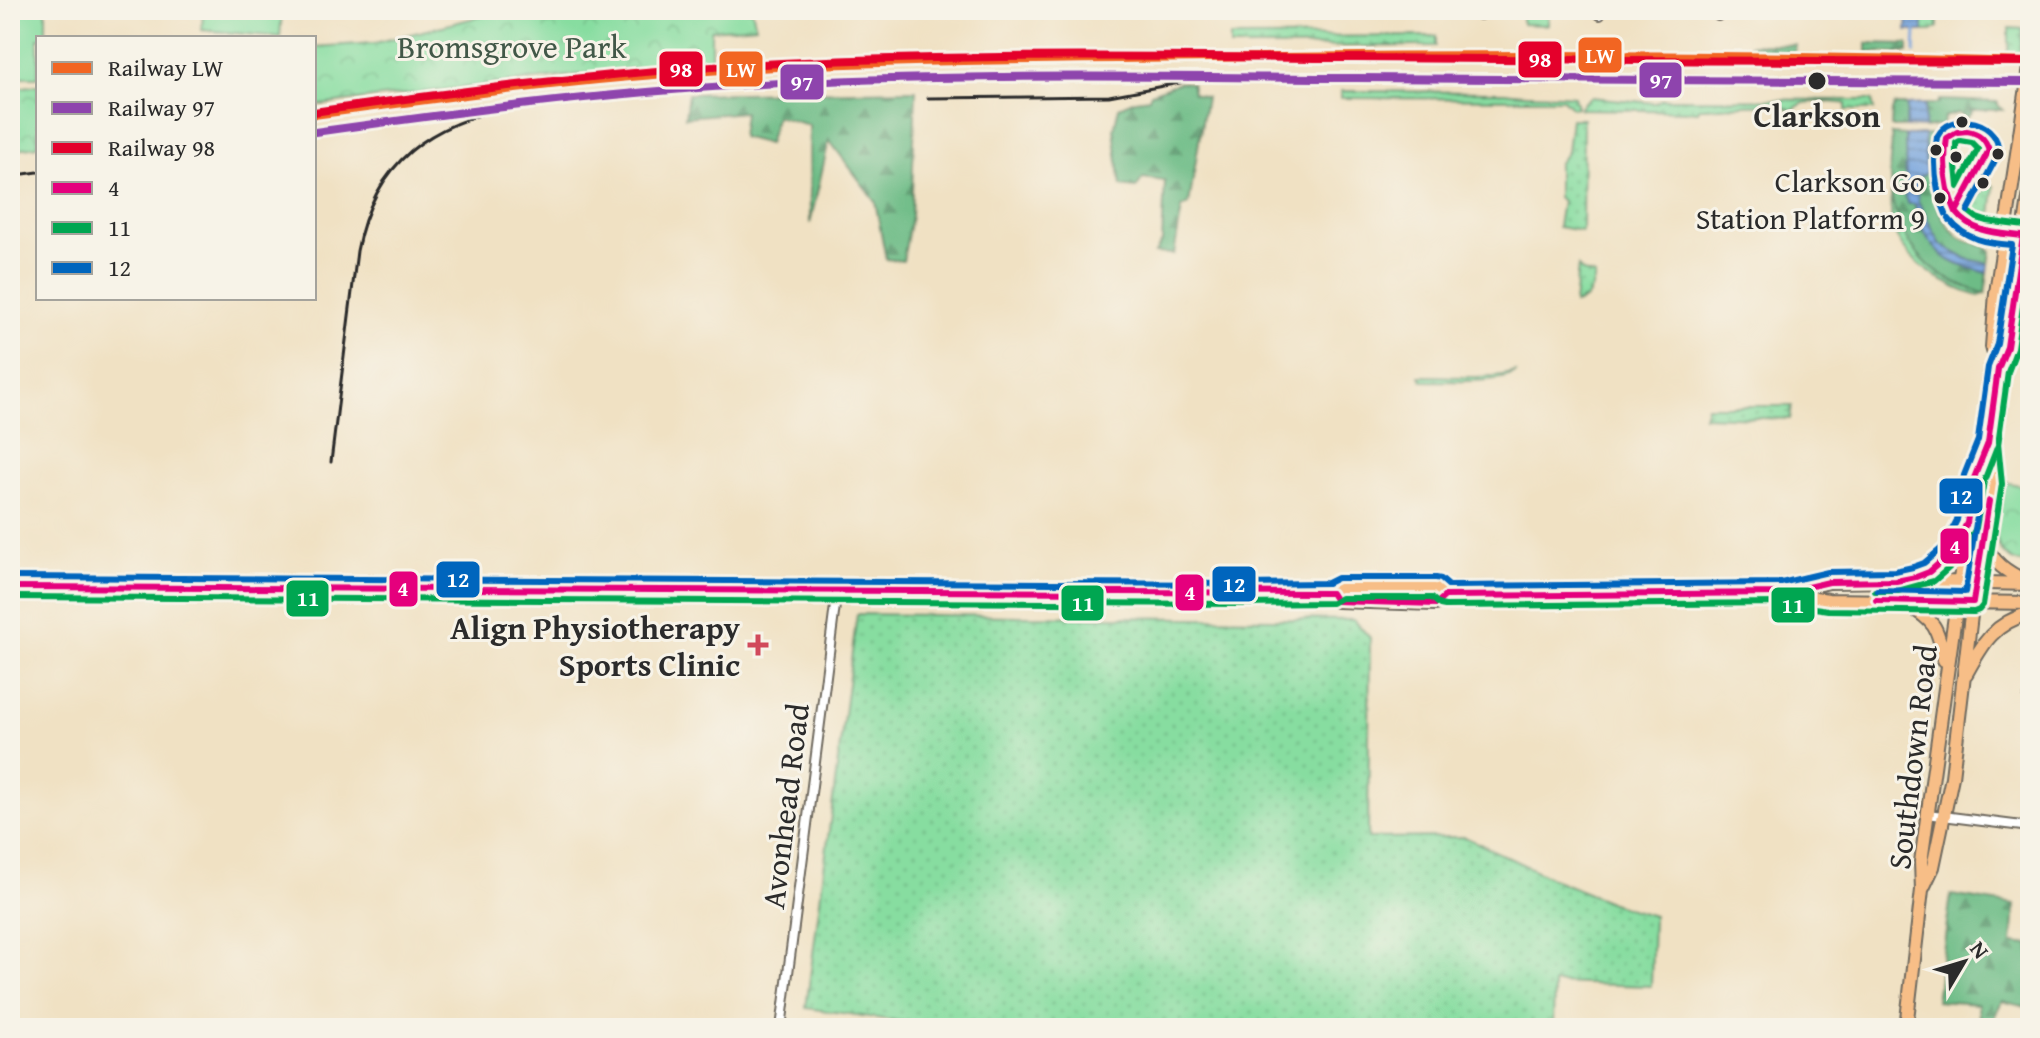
<svg xmlns="http://www.w3.org/2000/svg" width="2040" height="1038" font-family="'Gentium Book Plus',serif">
  <style>
    .grass { fill: url(#grass-dots); stroke: #598466; stroke-width: 2 }
    .forest { fill: url(#forest-firs); stroke: #4c7458; stroke-width: 2 }
    .park { fill: url(#park-crowns); stroke: #598466; stroke-width: 2 }
    .pitch { fill: #87dda0; stroke: #598466; stroke-width: 2 }
    .water { fill: url(#water-rules); stroke: #506784; stroke-width: 2 }
    .lines { fill: none; stroke-linecap: round; stroke-linejoin: round }
    .stream { stroke: #74a3dd; stroke-width: 3 }
    .street-casing { stroke: #706b60; stroke-width: 12 }
    .primary-casing { stroke: #706b60; stroke-width: 16 }
    .street { stroke: #fff; stroke-width: 8 }
    .primary { stroke: #f7be87; stroke-width: 12 }
    .rail { stroke: #2b2b2b; stroke-width: 3 }
    .bus-1-casing { stroke: #f7f3e8; stroke-width: 12 }
    .bus-2-casing { stroke: #f7f3e8; stroke-width: 12 }
    .bus-3-casing { stroke: #f7f3e8; stroke-width: 12 }
    .bus-1 { stroke: #e5007d; stroke-width: 6 }
    .bus-2 { stroke: #00a651; stroke-width: 6 }
    .bus-3 { stroke: #0065bd; stroke-width: 6 }
    .rail-1-casing { stroke: #f7f3e8; stroke-width: 14 }
    .rail-2-casing { stroke: #f7f3e8; stroke-width: 14 }
    .rail-3-casing { stroke: #f7f3e8; stroke-width: 14 }
    .rail-1 { stroke: #f26522; stroke-width: 8 }
    .rail-2 { stroke: #8e44ad; stroke-width: 8 }
    .rail-3 { stroke: #e4002b; stroke-width: 8 }
    .stop-dot { fill: #2b2b2b; stroke: #f7f3e8; stroke-width: 3 }
    .poi-dot { fill: #d1495b; stroke: #f7f3e8; stroke-width: 3 }
    .labels { text-anchor: middle; dominant-baseline: central; stroke-width: 6; stroke-linejoin: round; paint-order: stroke }
    .bus-label { font-size: 30px; fill: #2b2b2b; stroke: #f7f3e8; text-anchor: end }
    .park-label { font-size: 32px; fill: #425848; stroke: #f7f3e8 }
    .stop-label { font-size: 32px; font-weight: bold; fill: #2b2b2b; stroke: #f7f3e8 }
    .poi-label { font-size: 32px; font-weight: bold; fill: #2b2b2b; stroke: #f7f3e8; text-anchor: end }
    .street-label { font-size: 32px; fill: #2b2b2b; stroke: #f7f3e8 }
    .line-badge { stroke: #f7f3e8; stroke-width: 3 }
    .badge-label { font-size: 22px; text-anchor: middle; font-weight: bold; fill: #fff }
  </style>
  <defs>
    <pattern id="grass-dots" width="8" height="8" patternUnits="userSpaceOnUse" patternTransform="scale(2)"><rect width="8" height="8" fill="#87dda0"/><path d="M2 2h.1M6 6h.1" fill="none" stroke="#75be8a" stroke-width="1.8" stroke-linecap="round"/></pattern>
    <pattern id="forest-firs" width="22" height="20" patternUnits="userSpaceOnUse" patternTransform="scale(2)"><rect width="22" height="20" fill="#6dbc86"/><path d="M5 1l3.5 6h-7zM16 11l3.5 6h-7z" fill="#5a996e"/></pattern>
    <pattern id="park-crowns" width="20" height="18" patternUnits="userSpaceOnUse" patternTransform="scale(2)"><rect width="20" height="18" fill="#87dda0"/><path d="M2 6a3 3 0 1 1 6 0M12 15a3 3 0 1 1 6 0" fill="none" stroke="#75be8a"/></pattern>
    <pattern id="water-rules" width="6" height="5" patternUnits="userSpaceOnUse" patternTransform="scale(2)"><rect width="6" height="5" fill="#74a3dd"/><path d="M0 2.5h6" fill="none" stroke="#5f85b3"/></pattern>
  </defs>
  <rect width="100%" height="100%" fill="#f7f3e8"/>
  <filter id="ink" filterUnits="userSpaceOnUse"><feTurbulence type="fractalNoise" baseFrequency=".0125" numOctaves="2"/><feDisplacementMap in="SourceGraphic" scale="16" xChannelSelector="R" yChannelSelector="G"/><feConvolveMatrix kernelMatrix="1 2 1 2 8 2 1 2 1" color-interpolation-filters="sRGB"/></filter>
  <filter id="wash" filterUnits="userSpaceOnUse"><feTurbulence type="fractalNoise" baseFrequency=".006" numOctaves="4" result="noise"/><feDisplacementMap in="SourceGraphic" scale="32" xChannelSelector="R" yChannelSelector="G"/><feGaussianBlur stdDeviation="1.8" result="paint"/><feColorMatrix in="noise" values="0 0 0 0 0 0 0 0 0 0 0 0 0 0 0 0 0 1.4 0 .05"/><feComposite in="paint" operator="in"/></filter>
  <g filter="url(#wash)">
    <rect width="100%" height="100%" fill="#f0e1c3"/>
    <path class="grass" d="M 1923,10 L 1937,10 L 1938,27 L 1932,31 L 1923,31 Z
      M 2009,28 L 2023,29 L 2019,57 L 2005,56 L 2009,48 Z
      M 1436,36 L 1436,46 L 1230,47 L 1230,37 Z
      M 1341,91 L 1505,92 C 1528,96 1551,93 1574,96 L 1577,107 L 1572,108 L 1563,99 L 1341,98 Z
      M 1590,97 L 1655,103 L 1662,99 L 1872,100 L 1874,110 L 1846,110 L 1846,104 C 1838,102 1812,101 1804,103 C 1799,105 1796,108 1791,110 C 1766,99 1726,108 1699,108 L 1698,111 L 1580,109 L 1581,105 Z
      M 1571,119 L 1583,119 L 1582,231 L 1558,227 L 1562,201 L 1558,197 L 1558,164 L 1567,152 Z
      M 1985,183 L 1994,186 L 1991,217 L 1982,219 L 1972,212 L 1971,204 L 1985,189 L 1983,185 Z
      M 1891,193 C 1901,234 1913,255 1949,280 C 1959,286 1973,289 1985,294 L 1979,296 C 1949,288 1906,262 1894,231 C 1890,220 1891,206 1891,193 Z
      M 1578,267 L 1583,272 L 1595,276 C 1592,290 1589,301 1574,304 Z
      M 1517,372 C 1502,384 1445,381 1423,381 L 1420,376 C 1452,376 1486,380 1517,372 Z
      M 1707,406 L 1792,406 L 1790,419 L 1704,416 Z
      M 857,614 L 1354,620 L 1370,638 L 1368,838 L 1465,837 L 1560,882 L 1614,904 L 1653,916 L 1651,986 L 1554,983 L 1553,1028 L 947,1028 L 806,1008 Z"/>
    <path class="forest" d="M 1867,43 L 1908,44 L 1908,53 L 1867,52 Z
      M 1749,45 L 1754,44 L 1796,45 L 1795,52 L 1749,52 Z
      M 1180,82 L 1191,83 L 1193,93 L 1206,97 L 1189,204 L 1182,208 L 1174,254 L 1155,253 L 1162,242 L 1165,181 L 1143,178 L 1136,188 L 1121,186 L 1114,129 L 1119,107 L 1135,100 L 1149,98 L 1151,93 Z
      M 916,90 L 911,216 L 903,261 L 886,259 L 875,201 L 829,140 L 810,224 L 809,125 L 776,116 L 768,144 L 741,137 L 744,112 L 685,117 L 688,94 Z
      M 1939,100 L 1998,102 L 1998,105 L 2003,110 L 1970,110 L 1972,112 L 1967,118 L 1958,113 L 1944,117 L 1943,125 L 1924,128 L 1925,104 L 1939,104 Z
      M 1895,105 L 1907,105 L 1906,127 L 1891,127 L 1892,111 Z
      M 1891,134 L 1905,135 L 1907,190 L 1904,195 L 1908,203 L 1915,204 C 1919,228 1933,254 1957,264 C 1967,268 1978,270 1988,273 L 1985,294 C 1973,289 1960,286 1950,280 C 1917,263 1894,226 1891,190 C 1890,180 1889,169 1890,159 C 1891,149 1893,145 1891,134 Z
      M 1924,135 L 1933,135 C 1933,170 1927,210 1958,236 C 1969,245 1983,242 1991,251 L 1989,264 L 1967,259 L 1941,245 L 1917,201 L 1917,179 L 1926,173 Z
      M 1951,895 L 2015,905 L 2012,943 L 2030,945 L 2030,1008 L 2002,1001 L 1996,1013 L 1991,1028 L 1989,1028 L 1979,1018 L 1978,1004 L 1936,1001 Z"/>
    <path class="park" d="M 506,10 L 752,10 L 756,26 L 711,30 L 711,60 L 373,98 L 314,106 L 314,47 L 375,43 Z
      M 1524,10 L 1550,10 L 1552,12 L 1548,18 L 1548,25 L 1522,24 L 1522,18 L 1525,13 Z
      M 38,85 L 38,146 L 10,150 L 10,89 Z
      M 2003,482 L 2030,487 L 2030,564 C 2010,564 1999,553 1995,534 Z"/>
    <path class="pitch" d="M 10,10 L 46,10 L 46,38 L 38,38 L 38,77 L 10,77 Z
      M 203,10 L 282,10 L 280,37 L 202,30 Z"/>
    <path class="water" d="M 1908,10 L 1923,10 L 1923,31 L 1907,31 Z
      M 1925,104 L 1924,128 L 1906,127 L 1907,105 Z
      M 1905,135 L 1924,135 L 1926,173 L 1917,179 L 1918,201 L 1941,245 L 1967,259 L 1989,264 L 1988,273 C 1978,270 1967,268 1957,264 C 1933,254 1919,228 1915,204 L 1908,204 L 1904,195 L 1906,190 Z"/>
    <g class="lines">
      <path class="stream" d="M 1915,53 L 1916,30"/>
    </g>
  </g>
  <g filter="url(#ink)">
    <g class="lines">
      <defs>
        <path id="street" d="M 1480,15 L 1480,10
          M 1600,15 L 1600,10
          M 1718,16 L 1718,10
          M 2030,687 L 2028,702 L 2030,710
          M 1927,814 L 2030,827
          M 781,1028 L 837,590"/>
        <path id="primary" d="M 1998,369 L 1992,347 L 1996,293 L 2030,67
          M 1986,540 C 1989,562 2009,573 2027,582
          M 1909,578 C 1939,572 1950,554 1964,529
          M 10,587 L 1241,594 L 1331,593 L 1337,588 L 1436,588 L 1445,596 L 1782,593 L 1828,600 L 2030,603
          M 1790,591 L 1829,582 L 1896,581 L 2030,584
          M 1331,593 L 1336,601 L 1436,604 L 1445,596
          M 1901,600 C 1933,622 1937,621 1944,660
          M 1966,674 C 1983,643 1994,623 2030,613
          M 1923,888 L 1933,867 L 1952,777 L 1971,615 L 1992,483 L 1988,446
          M 1906,1028 L 1922,890 L 1921,862 L 1974,478 L 1988,443 L 1998,369 L 2007,347 L 2030,192"/>
      </defs>
      <use href="#street" class="street-casing"/>
      <use href="#primary" class="primary-casing"/>
      <use href="#street" class="street"/>
      <use href="#primary" class="primary"/>
      <path class="rail" d="M 928,98 L 1109,96 L 1185,82 L 1218,79
        M 10,176 L 38,172
        M 331,462 L 357,251 C 374,161 431,122 517,106"/>
      <defs>
        <path id="bus-1" d="M 1967,131 C 1979,133 1985,138 1989,150 L 1956,212 C 1945,189 1943,163 1947,138 L 1957,132 Z
          M 10,587 L 1331,593 L 1336,601 L 1436,604 L 1445,596 L 1782,593 L 1829,582 L 1896,581 L 1916,577 L 1929,572 L 1951,553 L 1967,523 L 1974,478 L 1988,443 L 1998,369 L 2007,347 L 2023,236 C 1998,233 1973,234 1956,212
          M 1876,600 L 1973,602 L 1989,501"/>
        <path id="bus-2" d="M 1960,141 L 1972,143 L 1978,149 L 1958,187 L 1956,166 L 1956,143 Z
          M 1968,211 L 1977,218 L 1986,221 L 2025,226 L 2030,229
          M 1875,591 L 1898,591 L 1934,581 L 1959,559 L 1976,528 L 1984,481 L 1998,445 L 2008,372 L 2017,348 L 2030,258
          M 10,597 L 1241,604 L 1332,603 L 1341,598 L 1432,598 L 1440,605 L 1445,606 L 1781,603 L 1828,610 L 1974,612 L 1979,610 L 1983,605 L 2002,484 L 1998,442"/>
        <path id="bus-3" d="M 1946,214 C 1935,190 1933,162 1937,137 C 1952,108 2003,122 1998,155 L 1968,211
          M 10,577 L 1241,584 L 1327,583 L 1337,578 L 1436,578 L 1441,579 L 1449,586 L 1781,583 L 1828,572 L 1895,571 L 1913,567 L 1924,563 L 1943,547 L 1957,520 L 1964,475 L 1978,440 L 1988,367 L 1997,344 L 2012,245 C 1987,243 1965,240 1949,219
          M 1877,590 L 1965,592 L 1980,498"/>
      </defs>
      <use href="#bus-1" class="bus-1-casing"/>
      <use href="#bus-2" class="bus-2-casing"/>
      <use href="#bus-3" class="bus-3-casing"/>
      <use href="#bus-1" class="bus-1"/>
      <use href="#bus-2" class="bus-2"/>
      <use href="#bus-3" class="bus-3"/>
      <defs>
        <path id="rail-1" d="M 314,115 C 439,98 565,81 692,72 C 864,60 1037,60 1210,58 C 1483,53 1757,54 2030,62"/>
        <path id="rail-2" d="M 315,132 C 458,112 601,93 744,85 C 948,73 1153,77 1357,78 C 1581,80 1806,81 2030,82"/>
        <path id="rail-3" d="M 314,112 C 456,91 599,73 743,65 C 947,53 1152,57 1356,58 C 1581,60 1805,61 2030,62"/>
      </defs>
      <use href="#rail-1" class="rail-1-casing"/>
      <use href="#rail-2" class="rail-2-casing"/>
      <use href="#rail-3" class="rail-3-casing"/>
      <use href="#rail-1" class="rail-1"/>
      <use href="#rail-2" class="rail-2"/>
      <use href="#rail-3" class="rail-3"/>
    </g>
  </g>
  <g class="stop-dot">
    <circle cx="1817" cy="81" r="10"/>
    <circle cx="1962" cy="122" r="7"/>
    <circle cx="1936" cy="150" r="7"/>
    <circle cx="1998" cy="154" r="7"/>
    <circle cx="1956" cy="157" r="7"/>
    <circle cx="1983" cy="183" r="7"/>
    <circle cx="1940" cy="198" r="7"/>
  </g>
  <path class="poi-dot" d="M754 633h8v8h8v8h-8v8h-8v-8h-8v-8h8z"/>
  <g class="labels">
    <g class="bus-label">
      <text x="1925" y="181">Clarkson Go<tspan x="1925" dy="37">Station Platform 9</tspan></text>
    </g>
    <g class="park-label">
      <text x="512" y="46">Bromsgrove Park</text>
    </g>
    <g class="stop-label">
      <text x="1817" y="115">Clarkson</text>
    </g>
    <g class="poi-label">
      <text x="740" y="627">Align Physiotherapy<tspan x="740" dy="37">Sports Clinic</tspan></text>
    </g>
    <g class="street-label">
      <text transform="translate(1912 757) rotate(-83)">Southdown Road</text>
      <text transform="translate(785 806) rotate(-83)">Avonhead Road</text>
    </g>
  </g>
  <g class="line-badge">
    <rect x="1577" y="36" width="46" height="38" rx="8" fill="#f26522"/>
    <rect x="1517" y="40" width="46" height="39" rx="8" fill="#e4002b"/>
    <rect x="718" y="50" width="46" height="38" rx="8" fill="#f26522"/>
    <rect x="658" y="50" width="46" height="38" rx="8" fill="#e4002b"/>
    <rect x="1638" y="61" width="45" height="38" rx="8" fill="#8e44ad"/>
    <rect x="779" y="63" width="46" height="38" rx="8" fill="#8e44ad"/>
    <rect x="1938" y="477" width="46" height="38" rx="8" fill="#0065bd"/>
    <rect x="1939" y="527" width="31" height="38" rx="8" fill="#e5007d"/>
    <rect x="435" y="560" width="46" height="39" rx="8" fill="#0065bd"/>
    <rect x="1211" y="565" width="46" height="38" rx="8" fill="#0065bd"/>
    <rect x="388" y="570" width="31" height="38" rx="8" fill="#e5007d"/>
    <rect x="1174" y="573" width="31" height="39" rx="8" fill="#e5007d"/>
    <rect x="285" y="579" width="45" height="39" rx="8" fill="#00a651"/>
    <rect x="1060" y="584" width="45" height="38" rx="8" fill="#00a651"/>
    <rect x="1770" y="586" width="46" height="38" rx="8" fill="#00a651"/>
  </g>
  <g class="badge-label">
    <text x="1600" y="63">LW</text>
    <text x="1540" y="67">98</text>
    <text x="741" y="77">LW</text>
    <text x="681" y="77">98</text>
    <text x="1661" y="88">97</text>
    <text x="802" y="90">97</text>
    <text x="1961" y="504">12</text>
    <text x="1955" y="554">4</text>
    <text x="458" y="587">12</text>
    <text x="1234" y="592">12</text>
    <text x="403" y="596">4</text>
    <text x="1190" y="600">4</text>
    <text x="308" y="606">11</text>
    <text x="1083" y="611">11</text>
    <text x="1793" y="613">11</text>
  </g>
  <rect width="2040" height="1038" fill="none" stroke="#f7f3e8" stroke-width="40"/>
  <rect x="36" y="36" width="280" height="264" fill="#f7f3e8" stroke="#a5a39c" stroke-width="2"/>
  <rect x="52" y="62" width="40" height="12" fill="#f26522" stroke="#a5a39c" stroke-width="2"/>
  <text x="108" y="76" font-size="24" fill="#2b2b2b">Railway LW</text>
  <rect x="52" y="102" width="40" height="12" fill="#8e44ad" stroke="#a5a39c" stroke-width="2"/>
  <text x="108" y="116" font-size="24" fill="#2b2b2b">Railway 97</text>
  <rect x="52" y="142" width="40" height="12" fill="#e4002b" stroke="#a5a39c" stroke-width="2"/>
  <text x="108" y="156" font-size="24" fill="#2b2b2b">Railway 98</text>
  <rect x="52" y="182" width="40" height="12" fill="#e5007d" stroke="#a5a39c" stroke-width="2"/>
  <text x="108" y="196" font-size="24" fill="#2b2b2b">4</text>
  <rect x="52" y="222" width="40" height="12" fill="#00a651" stroke="#a5a39c" stroke-width="2"/>
  <text x="108" y="236" font-size="24" fill="#2b2b2b">11</text>
  <rect x="52" y="262" width="40" height="12" fill="#0065bd" stroke="#a5a39c" stroke-width="2"/>
  <text x="108" y="276" font-size="24" fill="#2b2b2b">12</text>
  <g transform="translate(1964 962) rotate(52)" stroke="#f7f3e8" stroke-width="6" paint-order="stroke">
  <path d="M0-6L14 30L0 20L-14 30Z" fill="#2b2b2b"/>
  <text y="-12" font-size="22" font-weight="bold" text-anchor="middle" fill="#2b2b2b">N</text>
  </g>
</svg>
